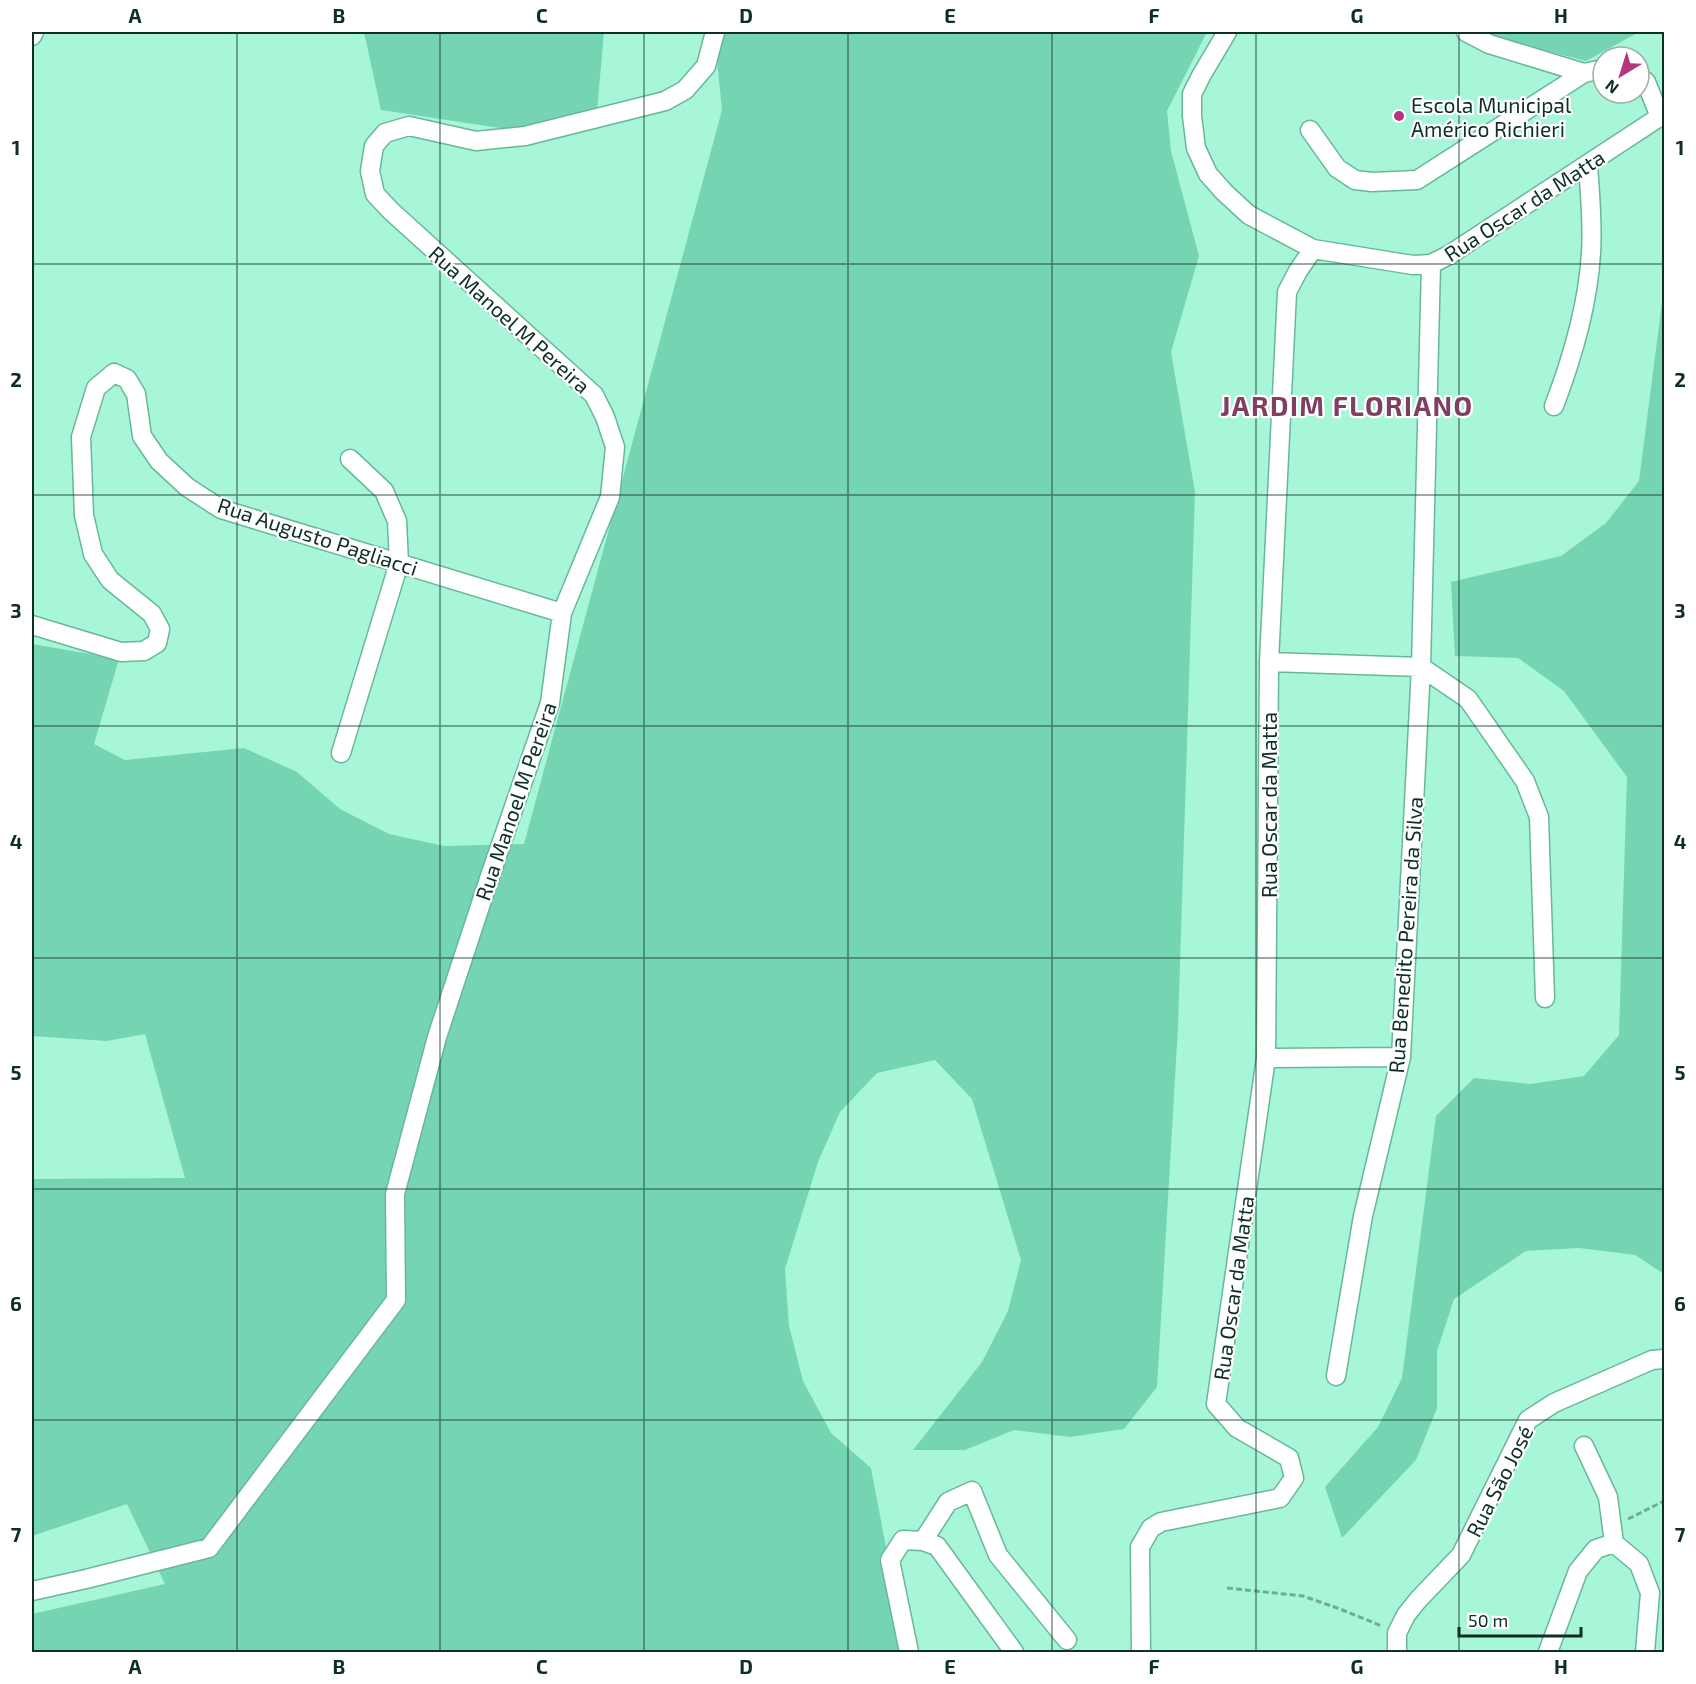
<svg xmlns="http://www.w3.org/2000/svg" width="1696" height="1684" font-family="'Exo 2',sans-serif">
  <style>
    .green { fill: #75d5b2 }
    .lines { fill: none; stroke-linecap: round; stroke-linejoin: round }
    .minor-casing { stroke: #69b79a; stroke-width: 21 }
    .path { stroke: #6fad95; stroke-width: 3; stroke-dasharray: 6 3; stroke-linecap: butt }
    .minor { stroke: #fff; stroke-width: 18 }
    .grid { fill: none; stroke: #0e2f24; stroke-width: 1.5; stroke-opacity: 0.55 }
    .poi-dot { fill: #b43582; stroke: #fff; stroke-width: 2 }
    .labels { text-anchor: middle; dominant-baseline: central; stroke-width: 4.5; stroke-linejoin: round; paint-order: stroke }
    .poi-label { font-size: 21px; fill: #0e2f24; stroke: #fff; text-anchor: start }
    .street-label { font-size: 21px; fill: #0e2f24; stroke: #fff }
    .district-label { font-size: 27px; font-weight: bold; letter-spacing: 1.5px; fill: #7f3e62; stroke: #fff }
    .neatline { fill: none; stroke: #0e2f24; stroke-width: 2 }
    .grid-label { font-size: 20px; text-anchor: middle; font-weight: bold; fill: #0e2f24 }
  </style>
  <rect width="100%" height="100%" fill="#a7f6d7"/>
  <path class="green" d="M 364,32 L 604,32 L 597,111 L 526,132 L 381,110 Z
    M 714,32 L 1207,32 L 1167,111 L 1171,151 L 1199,256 L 1171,352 L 1195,492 L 1178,1027 L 1157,1387 L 1124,1429 L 1070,1437 L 1014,1430 L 965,1450 L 913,1450 L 982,1362 L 1008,1311 L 1021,1260 L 972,1099 L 935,1060 L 877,1073 L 840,1112 L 818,1162 L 785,1269 L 789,1326 L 803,1381 L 831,1433 L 871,1468 L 906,1652 L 32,1652 L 32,1614 L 165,1584 L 127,1504 L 32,1536 L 32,1179 L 185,1178 L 145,1034 L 107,1041 L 32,1036 L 32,644 L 119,659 L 94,744 L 125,760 L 244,748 L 297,772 L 340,809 L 389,834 L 444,846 L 524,844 L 722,110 Z
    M 1482,32 L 1639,32 L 1586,61 L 1488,36 Z
    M 1664,287 L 1664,1274 L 1635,1255 L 1579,1248 L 1526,1251 L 1454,1299 L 1437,1351 L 1437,1408 L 1416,1460 L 1342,1538 L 1325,1487 L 1378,1427 L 1402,1378 L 1436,1116 L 1474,1078 L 1530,1084 L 1584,1076 L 1619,1035 L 1627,777 L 1564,691 L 1518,658 L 1455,656 L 1451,582 L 1561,556 L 1606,523 L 1639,481 Z"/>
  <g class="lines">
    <defs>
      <path id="minor" d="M 1227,32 L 1201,76 L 1192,94 L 1192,116 L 1196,148 L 1208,174 L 1224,192 L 1249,215 L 1313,249 L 1413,265 L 1431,264 L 1449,255 L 1664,114
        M 1466,32 L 1489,44 L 1584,73
        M 32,36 L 34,32
        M 1639,76 L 1646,82 L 1660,117
        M 1310,130 L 1337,168 L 1355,180 L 1372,182 L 1417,180 L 1584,73 L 1603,69
        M 1554,406 C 1572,359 1588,304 1591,253 C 1593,224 1590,194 1588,165
        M 32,625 L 121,652 L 144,651 L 157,643 L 160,629 L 152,614 L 110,580 L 93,554 L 84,515 L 81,437 L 96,388 L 114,373 L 127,379 L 136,394 L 142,436 L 159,461 L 187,487 L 221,509 L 562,613
        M 1269,662 L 1421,667 L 1468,699 L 1525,781 L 1539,817 L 1545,998
        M 341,753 L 399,563 L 397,521 L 384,491 L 350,459
        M 1266,1058 L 1401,1057
        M 1336,1376 L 1363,1216 L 1401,1057 L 1421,667 L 1431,264
        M 1584,1446 L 1608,1497 L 1614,1543
        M 923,1541 L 948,1502 L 972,1491 L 998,1555 L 1067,1640
        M 1614,1543 L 1639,1564 L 1650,1593 L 1645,1652
        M 32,1591 L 86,1579 L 209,1548 L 396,1300 L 395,1194 L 437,1037 L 490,876 L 550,703 L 562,613 L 610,497 L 615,447 L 605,417 L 594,395 L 391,211 L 375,194 L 370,171 L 374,146 L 385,133 L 409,126 L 476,141 L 525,136 L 665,101 L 685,90 L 706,66 L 715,32
        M 909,1652 L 890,1560 L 903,1540 L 923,1541 L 937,1546 L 1014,1652
        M 1141,1652 L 1140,1547 L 1151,1528 L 1161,1522 L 1280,1498 L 1294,1478 L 1289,1458 L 1237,1428 L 1216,1404 L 1266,1058 L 1269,662 L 1287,292 L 1298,271 L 1313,249
        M 1397,1652 L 1397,1633 L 1406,1615 L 1418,1600 L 1461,1555 L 1528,1420 L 1554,1403 L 1652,1360 L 1664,1359
        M 1548,1652 L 1578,1571 L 1596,1549 L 1614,1543"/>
    </defs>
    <use href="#minor" class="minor-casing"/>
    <path class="path" d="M 1628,1519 L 1664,1501
      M 1227,1588 L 1303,1596 L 1340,1609 L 1382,1626"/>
    <use href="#minor" class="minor"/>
  </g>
  <path class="grid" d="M 237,32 L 237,1652M 440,32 L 440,1652M 644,32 L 644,1652M 848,32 L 848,1652M 1052,32 L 1052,1652M 1256,32 L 1256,1652M 1459,32 L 1459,1652M 32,264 L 1664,264M 32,495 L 1664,495M 32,726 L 1664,726M 32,958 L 1664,958M 32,1189 L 1664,1189M 32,1420 L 1664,1420"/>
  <circle class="poi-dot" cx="1399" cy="116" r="6"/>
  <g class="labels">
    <g class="poi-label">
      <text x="1411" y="104">Escola Municipal<tspan x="1411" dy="24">Américo Richieri</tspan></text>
    </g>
    <g class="street-label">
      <text transform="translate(1524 205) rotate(-33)">Rua Oscar da Matta</text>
      <text transform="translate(510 319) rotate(42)">Rua Manoel M Pereira</text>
      <text transform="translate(318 536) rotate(18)">Rua Augusto Pagliacci</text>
      <text transform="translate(515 801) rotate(-71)">Rua Manoel M Pereira</text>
      <text transform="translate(1268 805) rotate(-90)">Rua Oscar da Matta</text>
      <text transform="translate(1405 935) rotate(-86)">Rua Benedito Pereira da Silva</text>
      <text transform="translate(1233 1288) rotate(-82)">Rua Oscar da Matta</text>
      <text transform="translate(1499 1481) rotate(-63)">Rua São José</text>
    </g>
    <g class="district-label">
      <text x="1347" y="405">JARDIM FLORIANO</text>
    </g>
  </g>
  <rect width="1696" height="1684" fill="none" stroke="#ffffff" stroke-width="66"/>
  <g transform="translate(1621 75) rotate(218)"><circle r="28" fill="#ffffff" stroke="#9faca7" stroke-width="1.5"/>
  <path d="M0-4.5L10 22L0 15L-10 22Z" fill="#b43582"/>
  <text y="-9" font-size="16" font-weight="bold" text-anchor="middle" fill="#0e2f24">N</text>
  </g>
  <path d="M1459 1627v9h122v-9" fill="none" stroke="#0e2f24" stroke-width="3"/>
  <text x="1468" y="1627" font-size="18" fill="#0e2f24" stroke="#ffffff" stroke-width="4.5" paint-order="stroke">50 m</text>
  <rect x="33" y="33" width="1630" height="1618" class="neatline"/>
  <g class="grid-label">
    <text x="135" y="23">A</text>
    <text x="339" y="23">B</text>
    <text x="542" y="23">C</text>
    <text x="746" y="23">D</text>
    <text x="950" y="23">E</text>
    <text x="1154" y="23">F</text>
    <text x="1357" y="23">G</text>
    <text x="1561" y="23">H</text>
    <text x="16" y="155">1</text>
    <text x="1680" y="155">1</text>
    <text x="16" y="387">2</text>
    <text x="1680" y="387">2</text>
    <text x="16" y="618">3</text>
    <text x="1680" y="618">3</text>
    <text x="16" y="849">4</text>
    <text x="1680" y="849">4</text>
    <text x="16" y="1080">5</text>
    <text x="1680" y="1080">5</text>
    <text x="16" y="1311">6</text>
    <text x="1680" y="1311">6</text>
    <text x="16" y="1542">7</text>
    <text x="1680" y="1542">7</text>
    <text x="135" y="1674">A</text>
    <text x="339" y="1674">B</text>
    <text x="542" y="1674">C</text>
    <text x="746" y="1674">D</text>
    <text x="950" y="1674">E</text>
    <text x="1154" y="1674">F</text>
    <text x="1357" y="1674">G</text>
    <text x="1561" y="1674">H</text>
  </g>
</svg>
